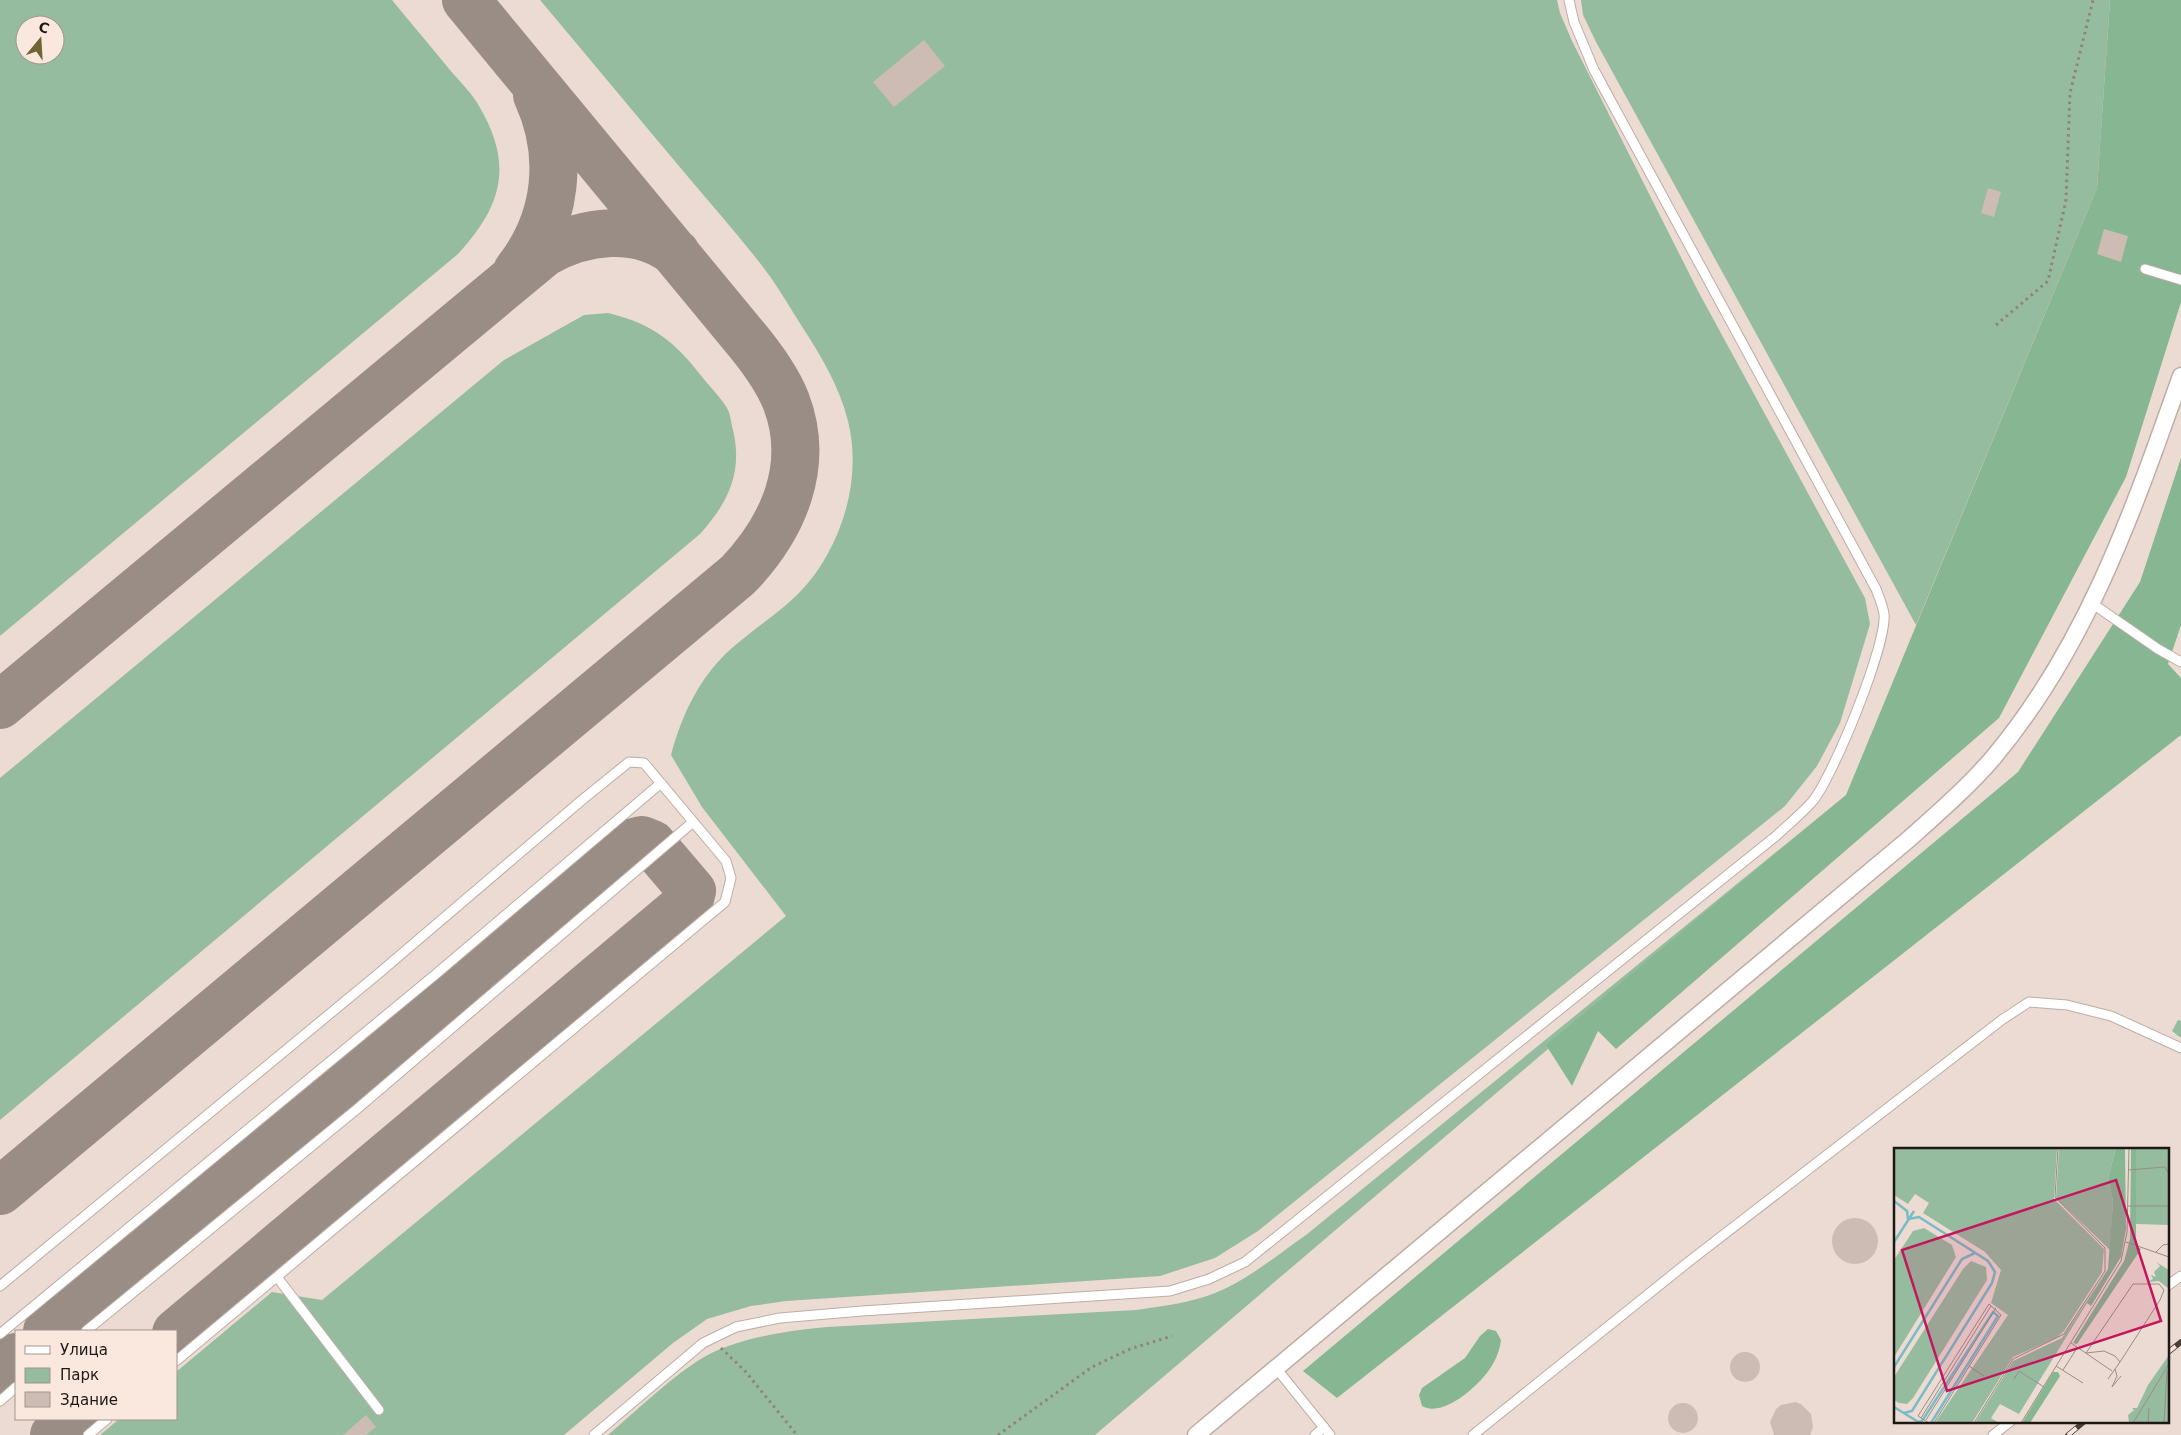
<svg xmlns="http://www.w3.org/2000/svg" width="2181" height="1435" font-family="'DejaVu Sans',sans-serif">
  <style>
    .green { fill: #96bca0; fill-rule: evenodd }
    .forest { fill: #87b693 }
    .lines { fill: none; stroke-linecap: round; stroke-linejoin: round }
    .taxiway { stroke: #9a8d86; stroke-width: 48 }
    .building { fill: #cdbcb3 }
    .service-casing { stroke: #bdada4; stroke-width: 11 }
    .minor-casing { stroke: #bdada4; stroke-width: 19 }
    .path { stroke: #8f837d; stroke-width: 3; stroke-dasharray: 2.5 4; stroke-linecap: butt }
    .service { stroke: #fff; stroke-width: 9 }
    .minor { stroke: #fff; stroke-width: 16 }
    .rail-casing { stroke: #483f3b; stroke-width: 5.5 }
    .rail { stroke: #fae8df; stroke-width: 4; stroke-dasharray: 11; stroke-linecap: butt }
    .inset-river { fill: none; stroke: #78bdc3; stroke-width: 2.5 }
    .inset-road { fill: none; stroke: #9a8d86; stroke-width: 1 }
    .view { fill: #c2185b; fill-opacity: 0.15; stroke: #c2185b; stroke-width: 2.5 }
    .inset-edge { fill: none; stroke: #1e1815; stroke-width: 2.5 }
  </style>
  <rect width="100%" height="100%" fill="#ecdbd2"/>
  <path class="green" d="M 0,0 L 392,0 C 411,23 431,47 450,70 C 460,82 472,93 479,106 C 514,165 502,206 458,254 L 0,636 ZM 25,25 L 55,25 L 55,55 L 25,55 Z
    M 540,0 L 1557,0 L 1560,13 L 1572,41 L 1698,291 L 1865,598 L 1870,624 L 1840,723 L 1817,766 L 1785,806 L 1258,1231 L 1215,1258 L 1160,1276 L 786,1301 L 751,1306 L 707,1319 L 673,1343 L 564,1435 L 100,1435 L 119,1419 L 176,1419 L 176,1372 L 272,1292 L 322,1300 L 786,916 L 702,807 L 671,755 C 682,714 700,676 732,648 C 770,615 801,602 827,555 C 850,514 859,466 848,421 C 839,385 821,356 801,325 C 789,306 777,285 763,267 C 740,237 714,208 689,178 C 639,119 590,59 540,0 Z
    M 1581,0 L 2110,0 L 2097,188 L 1916,625 L 1596,42 L 1583,15 Z
    M 608,313 C 654,324 675,342 703,378 C 711,388 721,398 727,408 C 730,413 731,421 732,426 C 744,470 729,502 700,534 L 0,1120 L 0,778 L 504,360 L 584,315 Z
    M 1846,795 L 1095,1435 L 608,1435 C 635,1412 667,1381 696,1362 C 731,1338 786,1331 827,1327 L 1136,1310 C 1163,1306 1190,1303 1215,1293 C 1248,1280 1277,1255 1306,1235 Z
    M 2178,1020 L 2181,1021 L 2181,1038 L 2172,1031 Z"/>
  <path class="forest" d="M 2110,0 L 2181,0 L 2181,302 L 2126,477 L 1999,718 L 1616,1049 L 1598,1031 L 1572,1086 L 1546,1045 L 1846,795 L 2097,188 Z
    M 2181,458 L 2181,625 L 2168,664 L 2181,678 L 2181,735 L 1337,1398 L 1303,1371 L 2018,772 L 2140,582 Z
    M 1488,1329 L 1496,1331 L 1501,1340 C 1500,1347 1498,1355 1494,1362 C 1484,1382 1444,1419 1422,1406 L 1419,1395 L 1422,1388 L 1465,1358 L 1480,1336 Z"/>
  <g class="lines">
    <path class="taxiway" d="M 517,271 C 558,219 564,154 537,95
      M 0,705 L 544,253 C 584,230 637,223 676,253
      M 0,1191 L 738,575 C 783,528 811,466 786,401 C 776,376 759,354 742,334 L 466,0
      M 47,1331 L 631,843 L 642,840 L 652,844 L 692,891 L 689,902 L 176,1333
      M 0,1371 L 16,1357
      M 54,1435 L 73,1419"/>
  </g>
  <path class="building" d="M 924,40 L 945,66 L 894,107 L 873,82 Z
    M 1988,188 L 2001,192 L 1994,217 L 1981,213 Z
    M 2104,229 L 2128,236 L 2121,262 L 2097,254 Z
    M1832 1241a23 23 0 1 1 46 0a23 23 0 1 1-46 0Z
    M1730 1367a15 15 0 1 1 30 0a15 15 0 1 1-30 0Z
    M 1795,1402 L 1801,1404 L 1811,1414 L 1813,1427 L 1810,1435 L 1774,1435 L 1770,1422 L 1776,1409 L 1781,1405 Z
    M1668 1418a15 15 0 1 1 30 0a15 15 0 1 1-30 0Z
    M 366,1415 L 376,1427 L 366,1435 L 343,1435 Z"/>
  <g class="lines">
    <defs>
      <path id="service" d="M 2145,269 L 2181,280
        M 2093,604 L 2158,649 L 2181,662
        M 277,1277 L 379,1410
        M 0,1286 L 378,974 L 582,800 L 629,762 L 644,763 L 726,861 L 731,878 L 725,902 L 176,1361
        M 2167,1286 L 2181,1276
        M 86,1331 L 357,1109 L 693,822
        M 0,1334 L 436,974 L 661,783
        M 1276,1368 L 1330,1435
        M 0,1401 L 16,1387
        M 88,1435 L 107,1419
        M 594,1435 L 703,1343 L 736,1327 L 780,1318 L 862,1311 L 1170,1291 L 1209,1279 L 1245,1262 L 1776,836 C 1788,825 1801,814 1812,802 C 1833,777 1887,645 1884,614 C 1883,606 1879,597 1876,589 L 1594,70 L 1574,22 L 1569,0
        M 1315,1435 L 1324,1427
        M 1473,1435 L 1687,1263 L 2003,1019 L 2029,1002 L 2067,1005 L 2111,1016 L 2181,1048
        M 1993,1435 L 2011,1421"/>
      <path id="minor" d="M 1196,1435 L 1909,839 C 1938,813 1968,787 1993,758 C 2087,646 2133,511 2181,376"/>
    </defs>
    <use href="#service" class="service-casing"/>
    <use href="#minor" class="minor-casing"/>
    <path class="path" d="M 1996,325 L 2048,281 L 2066,200 L 2070,93 L 2093,0
      M 721,1348 L 745,1371 L 797,1435
      M 998,1435 L 1092,1367 L 1130,1349 L 1172,1336"/>
    <use href="#service" class="service"/>
    <use href="#minor" class="minor"/>
    <defs>
      <path id="rail" d="M 2167,1353 L 2181,1342
        M 2068,1435 L 2085,1421"/>
    </defs>
    <use href="#rail" class="rail-casing"/>
    <use href="#rail" class="rail"/>
  </g>
  <g transform="translate(1894 1148)">
    <rect width="275" height="275" fill="#ecdbd2"/>
    <path d="M 0,0 L 163,0 L 160,51 L 210,101 L 208,124 L 170,183 L 162,190 L 119,209 L 78,275 L 41,275 L 114,167 L 97,155 L 107,122 L 91,104 L 29,65 L 35,55 L 21,46 L 14,56 L 0,47 ZM 165,0 L 222,0 L 214,30 L 219,53 L 216,102 L 162,50 ZM 242,0 L 275,0 L 275,77 L 242,76 ZM 30,80 L 58,97 L 62,109 L 0,209 L 0,112 L 19,83 ZM 77,113 L 92,119 L 93,132 L 19,250 L 13,256 L 5,255 L 0,252 L 0,229 L 69,121 ZM 262,114 L 275,122 L 275,141 L 265,133 L 254,134 L 259,131 L 257,127 L 262,129 L 260,124 L 266,118 ZM 214,121 L 125,266 L 106,256 L 97,270 L 105,275 L 81,275 L 119,213 L 168,190 ZM 275,207 L 275,275 L 235,275 L 234,267 L 240,262 L 238,260 L 243,260 L 254,237 Z" fill="#96bca0"/>
    <path d="M 222,0 L 231,0 L 232,81 L 227,109 L 197,158 L 193,155 L 214,121 L 219,53 L 214,30 ZM 237,0 L 242,0 L 242,98 L 247,101 L 183,196 L 179,195 L 230,113 L 236,91 ZM 159,224 L 164,224 L 166,228 L 136,275 L 128,275 Z" fill="#87b693"/>
    <path class="inset-river" d="M 0,53 L 13,63 L 14,71 L 25,69 L 94,113 L 101,124 L 98,135 L 18,263 L 10,265M 0,94 L 20,63M 0,219 L 68,111 L 81,105M 0,259 L 26,275M 24,274 L 28,273 L 99,164 L 104,168 L 37,275"/>
    <path class="inset-road" d="M 234,22 L 271,19 L 275,26M 234,58 L 275,58M 232,94 L 275,109M 262,104 L 269,97 L 275,96M 177,195 L 218,223M 192,205 L 239,136 L 265,136 L 270,142 L 266,152 L 226,214M 192,205 L 210,203 L 221,208 L 226,214 L 214,231M 75,218 L 90,228M 162,218 L 189,235M 221,221 L 223,228 L 218,239 L 227,228M 169,222 L 183,200M 120,231 L 125,223 L 150,239M 27,270 L 97,158M 32,272 L 102,160M 35,275 L 24,268 L 95,156 L 107,167 L 40,275M 80,275 L 119,211 L 170,186 L 211,123 L 211,100 L 161,49 L 164,0M 127,275 L 227,113 L 233,84 L 235,0M 239,275 L 275,216M 254,275 L 255,260M 270,275 L 273,223"/>
    <path class="view" d="M 222,32 L 267,173 L 53,243 L 8,102 Z"/>
    <rect width="275" height="275" class="inset-edge"/>
  </g>
  <rect x="15" y="1330" width="162" height="90" fill="#fae8df" stroke="#a2958e"/>
  <rect x="25" y="1346" width="25" height="8" fill="#ffffff" stroke="#a2958e"/>
  <text x="60" y="1355" font-size="15" fill="#1e1815">Улица</text>
  <rect x="25" y="1368" width="25" height="15" fill="#96bca0" stroke="#a2958e"/>
  <text x="60" y="1380" font-size="15" fill="#1e1815">Парк</text>
  <rect x="25" y="1392" width="25" height="15" fill="#cdbcb3" stroke="#a2958e"/>
  <text x="60" y="1405" font-size="15" fill="#1e1815">Здание</text>
  <g transform="translate(40 40) rotate(18)"><circle r="24" fill="#fae8df" stroke="#a2958e"/>
  <path d="M0-4L9 19L0 12L-9 19Z" fill="#6e6532"/>
  <text y="-8" font-size="14" font-weight="bold" text-anchor="middle" fill="#1e1815">С</text>
  </g>
</svg>
